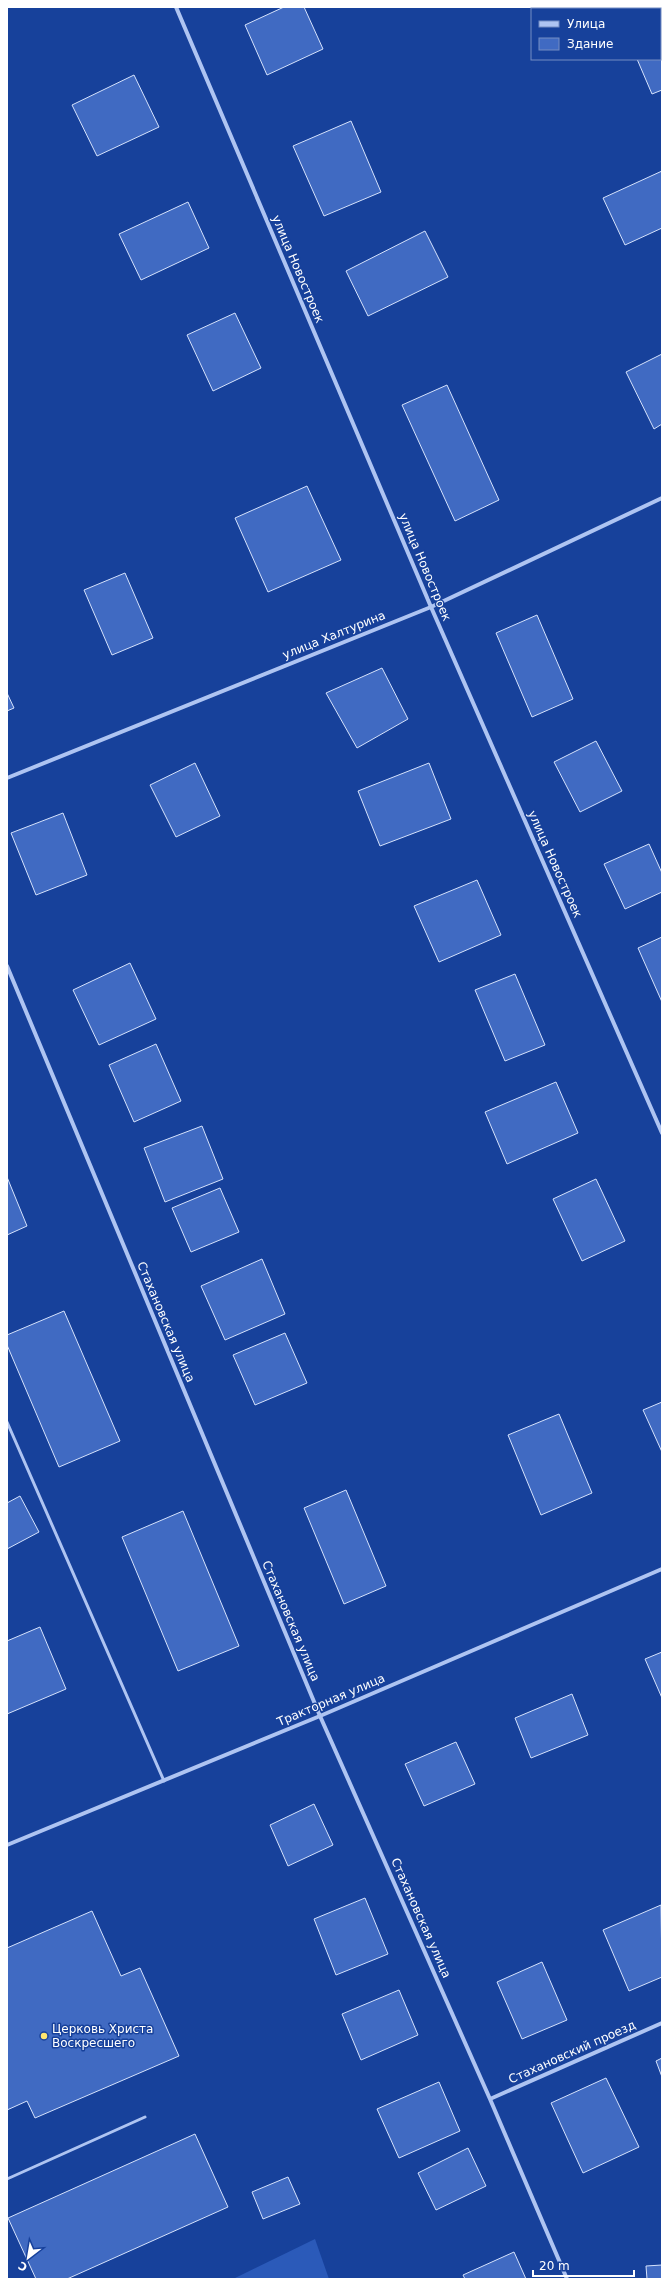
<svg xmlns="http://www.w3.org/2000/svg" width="669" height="2286" font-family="'DejaVu Sans',sans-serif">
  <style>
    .green { fill: #2b5ab9 }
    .building { fill: #406ac2; stroke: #d5e2fc }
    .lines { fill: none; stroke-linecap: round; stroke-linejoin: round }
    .lane { stroke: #aec4f2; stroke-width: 3 }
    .street { stroke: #aec4f2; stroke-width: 4 }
    .poi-dot { fill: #ffe66f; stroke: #17419b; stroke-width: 1.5 }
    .labels { text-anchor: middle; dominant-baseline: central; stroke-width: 3; stroke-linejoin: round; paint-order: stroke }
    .street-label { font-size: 12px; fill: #fff; stroke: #17419b }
    .poi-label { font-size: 12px; fill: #fff; stroke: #17419b; text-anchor: start }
  </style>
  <rect width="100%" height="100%" fill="#17419b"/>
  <path class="green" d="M 315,2239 L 329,2279 L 233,2279 Z"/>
  <path class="building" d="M 284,7 L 304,7 L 323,49 L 267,75 L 245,25 Z
    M 662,13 L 662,90 L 652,94 L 637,59 L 660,59 L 660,14 Z
    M 134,75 L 159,127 L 97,156 L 72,105 Z
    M 351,121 L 381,192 L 324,216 L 293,146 Z
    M 662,171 L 662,228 L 625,245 L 603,198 Z
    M 188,202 L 209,248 L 141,280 L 119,234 Z
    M 425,231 L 448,277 L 368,316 L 346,271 Z
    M 235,313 L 261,368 L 213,391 L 187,335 Z
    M 662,354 L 662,424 L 654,429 L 626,372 Z
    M 447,385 L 499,500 L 455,521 L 402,405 Z
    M 307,486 L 341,560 L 268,592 L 235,518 Z
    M 125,573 L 153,638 L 112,655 L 84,590 Z
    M 537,615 L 573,699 L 532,717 L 496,633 Z
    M 382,668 L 408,719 L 357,748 L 326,693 Z
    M 7,693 L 14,708 L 7,711 Z
    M 596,741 L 622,791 L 580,812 L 554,762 Z
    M 195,763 L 220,816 L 176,837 L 150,785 Z
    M 429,763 L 451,819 L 380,846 L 358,791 Z
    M 63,813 L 87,875 L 36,895 L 11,833 Z
    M 649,844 L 662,873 L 662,892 L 625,909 L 604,864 Z
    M 477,880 L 501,935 L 439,962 L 414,906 Z
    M 662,937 L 662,1002 L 638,948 Z
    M 130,963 L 156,1019 L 99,1045 L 73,990 Z
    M 515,974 L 545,1045 L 505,1061 L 475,990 Z
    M 156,1044 L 181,1101 L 134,1122 L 109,1065 Z
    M 556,1082 L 578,1133 L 507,1164 L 485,1112 Z
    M 202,1126 L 223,1179 L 165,1202 L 144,1148 Z
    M 7,1177 L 27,1226 L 7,1235 Z
    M 596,1179 L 625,1241 L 582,1261 L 553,1199 Z
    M 220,1188 L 239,1232 L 191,1252 L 172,1208 Z
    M 262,1259 L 285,1314 L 225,1340 L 201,1286 Z
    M 64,1311 L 120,1441 L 59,1467 L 7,1345 L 7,1335 Z
    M 285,1333 L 307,1383 L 255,1405 L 233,1355 Z
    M 662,1402 L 662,1452 L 643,1410 Z
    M 559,1414 L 592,1493 L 541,1515 L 508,1435 Z
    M 346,1490 L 386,1586 L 344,1604 L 304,1508 Z
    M 20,1496 L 39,1532 L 7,1549 L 7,1503 Z
    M 183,1511 L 239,1646 L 178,1671 L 122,1537 Z
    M 40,1627 L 66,1689 L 7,1714 L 7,1641 Z
    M 662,1652 L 662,1698 L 645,1659 Z
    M 572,1694 L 588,1735 L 531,1758 L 515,1718 Z
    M 456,1742 L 475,1784 L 424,1806 L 405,1764 Z
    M 314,1804 L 333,1845 L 288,1866 L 270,1825 Z
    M 365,1898 L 388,1954 L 336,1975 L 314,1919 Z
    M 661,1905 L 662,1977 L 629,1991 L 603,1930 Z
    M 92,1911 L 121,1976 L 140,1968 L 179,2056 L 35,2118 L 27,2101 L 7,2110 L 7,1948 Z
    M 542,1962 L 567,2020 L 522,2039 L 497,1982 Z
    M 399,1990 L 418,2035 L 361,2060 L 342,2014 Z
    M 662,2058 L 662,2077 L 656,2061 Z
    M 606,2078 L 639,2147 L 583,2173 L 551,2103 Z
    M 439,2082 L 460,2131 L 399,2158 L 377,2109 Z
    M 195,2134 L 228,2207 L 67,2279 L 36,2279 L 8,2218 Z
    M 468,2148 L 486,2186 L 436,2210 L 418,2173 Z
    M 288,2177 L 300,2204 L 263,2219 L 252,2192 Z
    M 514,2252 L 526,2279 L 465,2279 L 463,2275 Z
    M 662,2265 L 662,2279 L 647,2279 L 646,2266 Z"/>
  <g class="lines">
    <path class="lane" d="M 7,1422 L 164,1781
      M 7,2179 L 145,2117"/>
    <path class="street" d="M 176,7 L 431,607 L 662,1133
      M 7,778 L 431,607 L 662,498
      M 7,966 L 320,1716 L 490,2099 L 567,2279
      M 7,1845 L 320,1716 L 662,1569
      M 490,2099 L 662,2023"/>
  </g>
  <circle class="poi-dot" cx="44" cy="2036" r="4"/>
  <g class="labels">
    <g class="street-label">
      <text transform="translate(298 269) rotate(67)">улица Новостроек</text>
      <text transform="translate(425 567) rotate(67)">улица Новостроек</text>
      <text transform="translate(334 635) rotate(-22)">улица Халтурина</text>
      <text transform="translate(555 864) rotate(66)">улица Новостроек</text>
      <text transform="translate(166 1322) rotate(67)">Стахановская улица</text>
      <text transform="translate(291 1621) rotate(67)">Стахановская улица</text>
      <text transform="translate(331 1700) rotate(-23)">Тракторная улица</text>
      <text transform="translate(421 1918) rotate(66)">Стахановская улица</text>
      <text transform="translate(572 2052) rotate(-24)">Стахановский проезд</text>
    </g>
    <g class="poi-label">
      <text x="52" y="2029">Церковь Христа<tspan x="52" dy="14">Воскресшего</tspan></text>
    </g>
  </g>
  <rect width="669" height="2286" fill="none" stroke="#ffffff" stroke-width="16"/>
  <rect x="531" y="8" width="130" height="52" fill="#17419b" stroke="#748dc3"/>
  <rect x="539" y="21" width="20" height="6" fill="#aec4f2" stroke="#748dc3"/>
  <text x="567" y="28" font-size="12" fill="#ffffff">Улица</text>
  <rect x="539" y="38" width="20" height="12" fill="#406ac2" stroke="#748dc3"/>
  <text x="567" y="48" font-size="12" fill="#ffffff">Здание</text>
  <g transform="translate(28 2258) rotate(211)" stroke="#17419b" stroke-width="3" paint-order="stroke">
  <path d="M0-3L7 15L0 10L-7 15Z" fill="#ffffff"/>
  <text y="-6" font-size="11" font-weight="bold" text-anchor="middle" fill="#ffffff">С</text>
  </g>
  <path d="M533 2270v6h101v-6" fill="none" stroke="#ffffff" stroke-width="2"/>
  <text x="539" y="2270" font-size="12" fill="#ffffff" stroke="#17419b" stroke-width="3" paint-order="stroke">20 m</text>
</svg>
